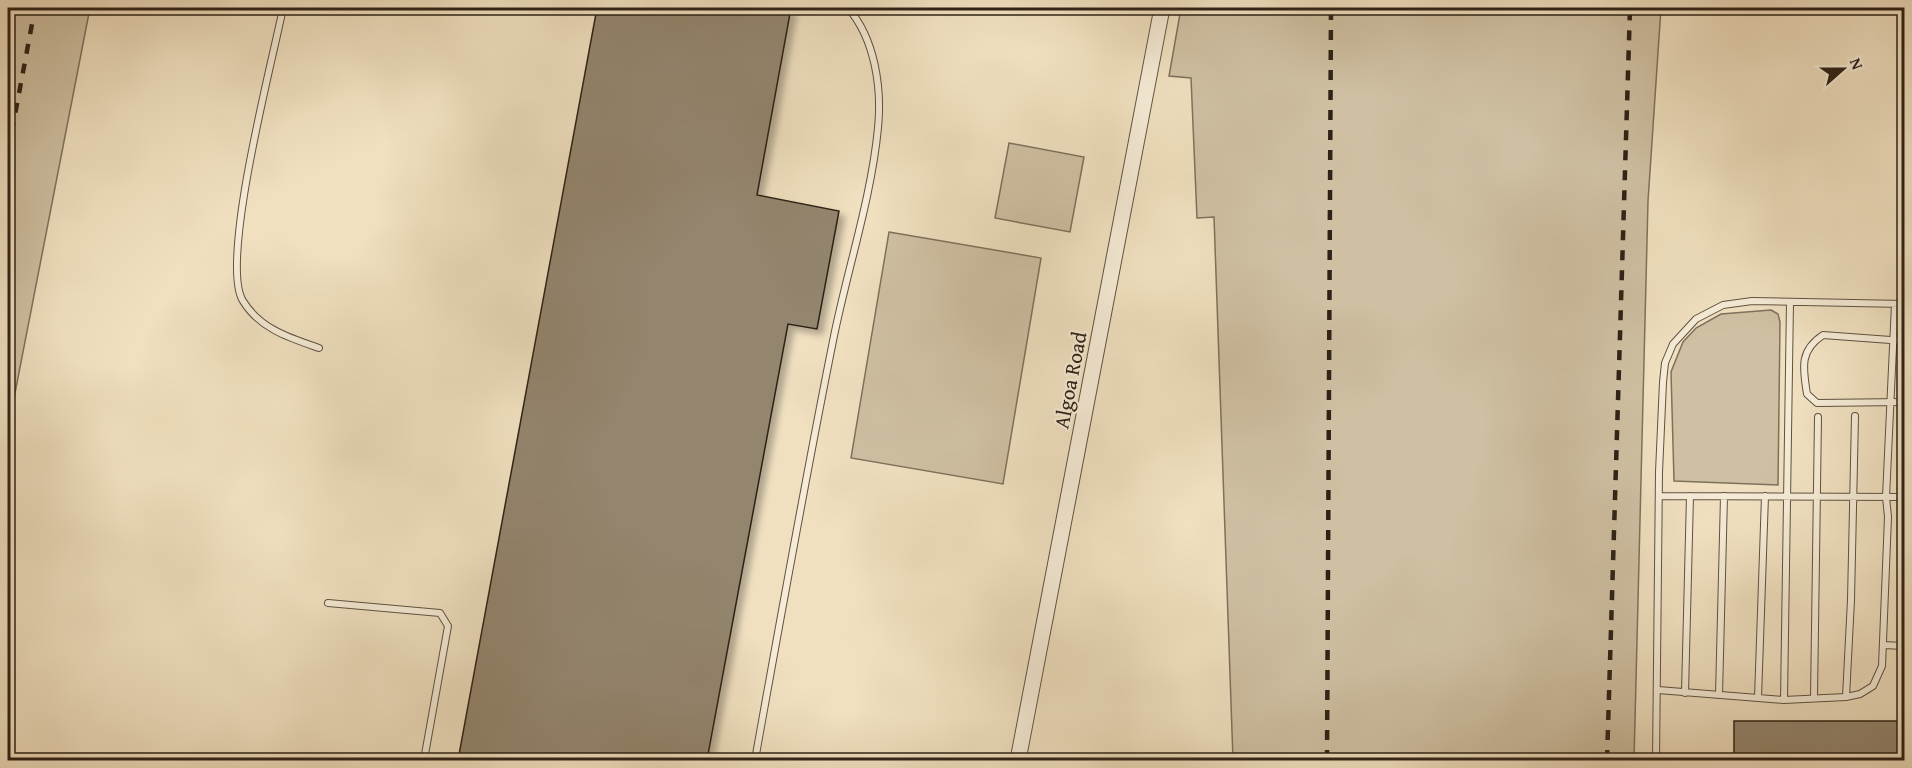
<svg xmlns="http://www.w3.org/2000/svg" width="1912" height="768" font-family="'Gentium Book Plus',serif">
  <style>
    .green { fill: #cfc0a3; stroke: #7e715c; stroke-width: 1.5 }
    .building { fill: #93856e; stroke: #2e2216; stroke-width: 1.5; filter: url(#shadow) }
    .lines { fill: none; stroke-linecap: round; stroke-linejoin: round }
    .service-casing { stroke: #5e5240; stroke-width: 8 }
    .tertiary-casing { stroke: #5e5240; stroke-width: 17 }
    .service { stroke: #f5ebd6; stroke-width: 6 }
    .tertiary { stroke: #f5ebd6; stroke-width: 15 }
    .rail { stroke: #2e2216; stroke-width: 4.5; stroke-dasharray: 10 10; stroke-linecap: butt }
    .labels { text-anchor: middle; dominant-baseline: central; stroke-width: 4.5; stroke-linejoin: round; paint-order: stroke }
    .street-label { font-size: 21px; fill: #2e2216; stroke: #f5ebd6 }
  </style>
  <defs>
    <filter id="shadow"><feDropShadow dx="5.5" dy="5.5" stdDeviation="3" flood-color="#0004"/></filter>
  </defs>
  <rect width="100%" height="100%" fill="#f0e0c0"/>
  <filter id="stains"><feTurbulence type="fractalNoise" baseFrequency=".00333" numOctaves="4"/><feColorMatrix values="0 0 0 0 .2 0 0 0 0 .09 0 0 0 0 .02 0 0 0 .5 -.17"/></filter>
  <radialGradient id="worn" r=".72"><stop offset=".6" stop-color="#630" stop-opacity="0"/><stop offset="1" stop-color="#630" stop-opacity=".3"/></radialGradient>
  <path class="green" d="M 8,8 L 90,8 L 8,429 Z
    M 1181,8 L 1661,8 L 1648,201 L 1634,760 L 1233,760 L 1214,217 L 1197,218 L 1191,78 L 1169,76 Z
    M 1009,143 L 1084,157 L 1070,232 L 995,218 Z
    M 889,232 L 1041,258 L 1003,484 L 851,458 Z
    M 1771,310 L 1778,314 L 1780,322 L 1778,485 L 1674,481 L 1671,372 L 1683,342 L 1696,328 L 1721,314 Z"/>
  <path class="building" d="M 597,8 L 791,8 L 757,195 L 839,211 L 817,329 L 788,324 L 707,760 L 458,760 Z
    M 1734,721 L 1904,721 L 1904,760 L 1734,760 Z"/>
  <g class="lines">
    <defs>
      <path id="service" d="M 283,8 C 273,59 219,263 243,301 C 260,329 290,338 319,348
        M 1904,341 L 1823,335 C 1799,351 1803,368 1807,394 L 1817,403 L 1904,402
        M 1659,496 L 1904,497
        M 328,603 L 440,613 L 448,626 L 424,760
        M 1883,645 L 1904,646
        M 1658,690 L 1784,700 L 1846,697 L 1860,694 L 1873,686 L 1882,666 L 1888,517 L 1886,497 L 1895,304
        M 1685,693 L 1690,496
        M 1719,695 L 1724,496
        M 1846,697 L 1851,600 L 1855,416
        M 1758,698 L 1765,496
        M 1814,698 L 1818,417
        M 1784,700 L 1790,302
        M 755,760 C 780,621 805,480 833,341 C 847,270 871,200 878,128 C 882,88 875,39 848,8
        M 1656,760 L 1659,472 L 1663,382 L 1665,363 L 1673,344 L 1696,319 L 1723,305 L 1752,301 L 1904,304"/>
      <path id="tertiary" d="M 1018,760 L 1162,8"/>
    </defs>
    <use href="#service" class="service-casing"/>
    <use href="#tertiary" class="tertiary-casing"/>
    <use href="#service" class="service"/>
    <use href="#tertiary" class="tertiary"/>
    <path class="rail" d="M 8,152 L 35,8
      M 1327,760 L 1331,8
      M 1607,760 L 1630,8"/>
  </g>
  <g class="labels">
    <g class="street-label">
      <text transform="translate(1070 380) rotate(-79)">Algoa Road</text>
    </g>
  </g>
  <rect width="1912" height="768" fill="none" stroke="#f0e0c0" stroke-width="30"/>
  <rect x="9" y="9" width="1894" height="750" fill="none" stroke="#2e2216" stroke-width="3"/>
  <rect x="15" y="15" width="1882" height="738" fill="none" stroke="#2e2216" stroke-width="1.5"/>
  <g transform="translate(1843 69) rotate(69)" stroke="#f5ebd6" stroke-width="4.5" paint-order="stroke">
  <path d="M0-4.5L10 22L0 15L-10 22Z" fill="#2e2216"/>
  <text y="-9" font-size="16" font-weight="bold" text-anchor="middle" fill="#2e2216">N</text>
  </g>
  <rect width="100%" height="100%" filter="url(#stains)"/>
  <rect width="100%" height="100%" fill="url(#worn)"/>
</svg>
